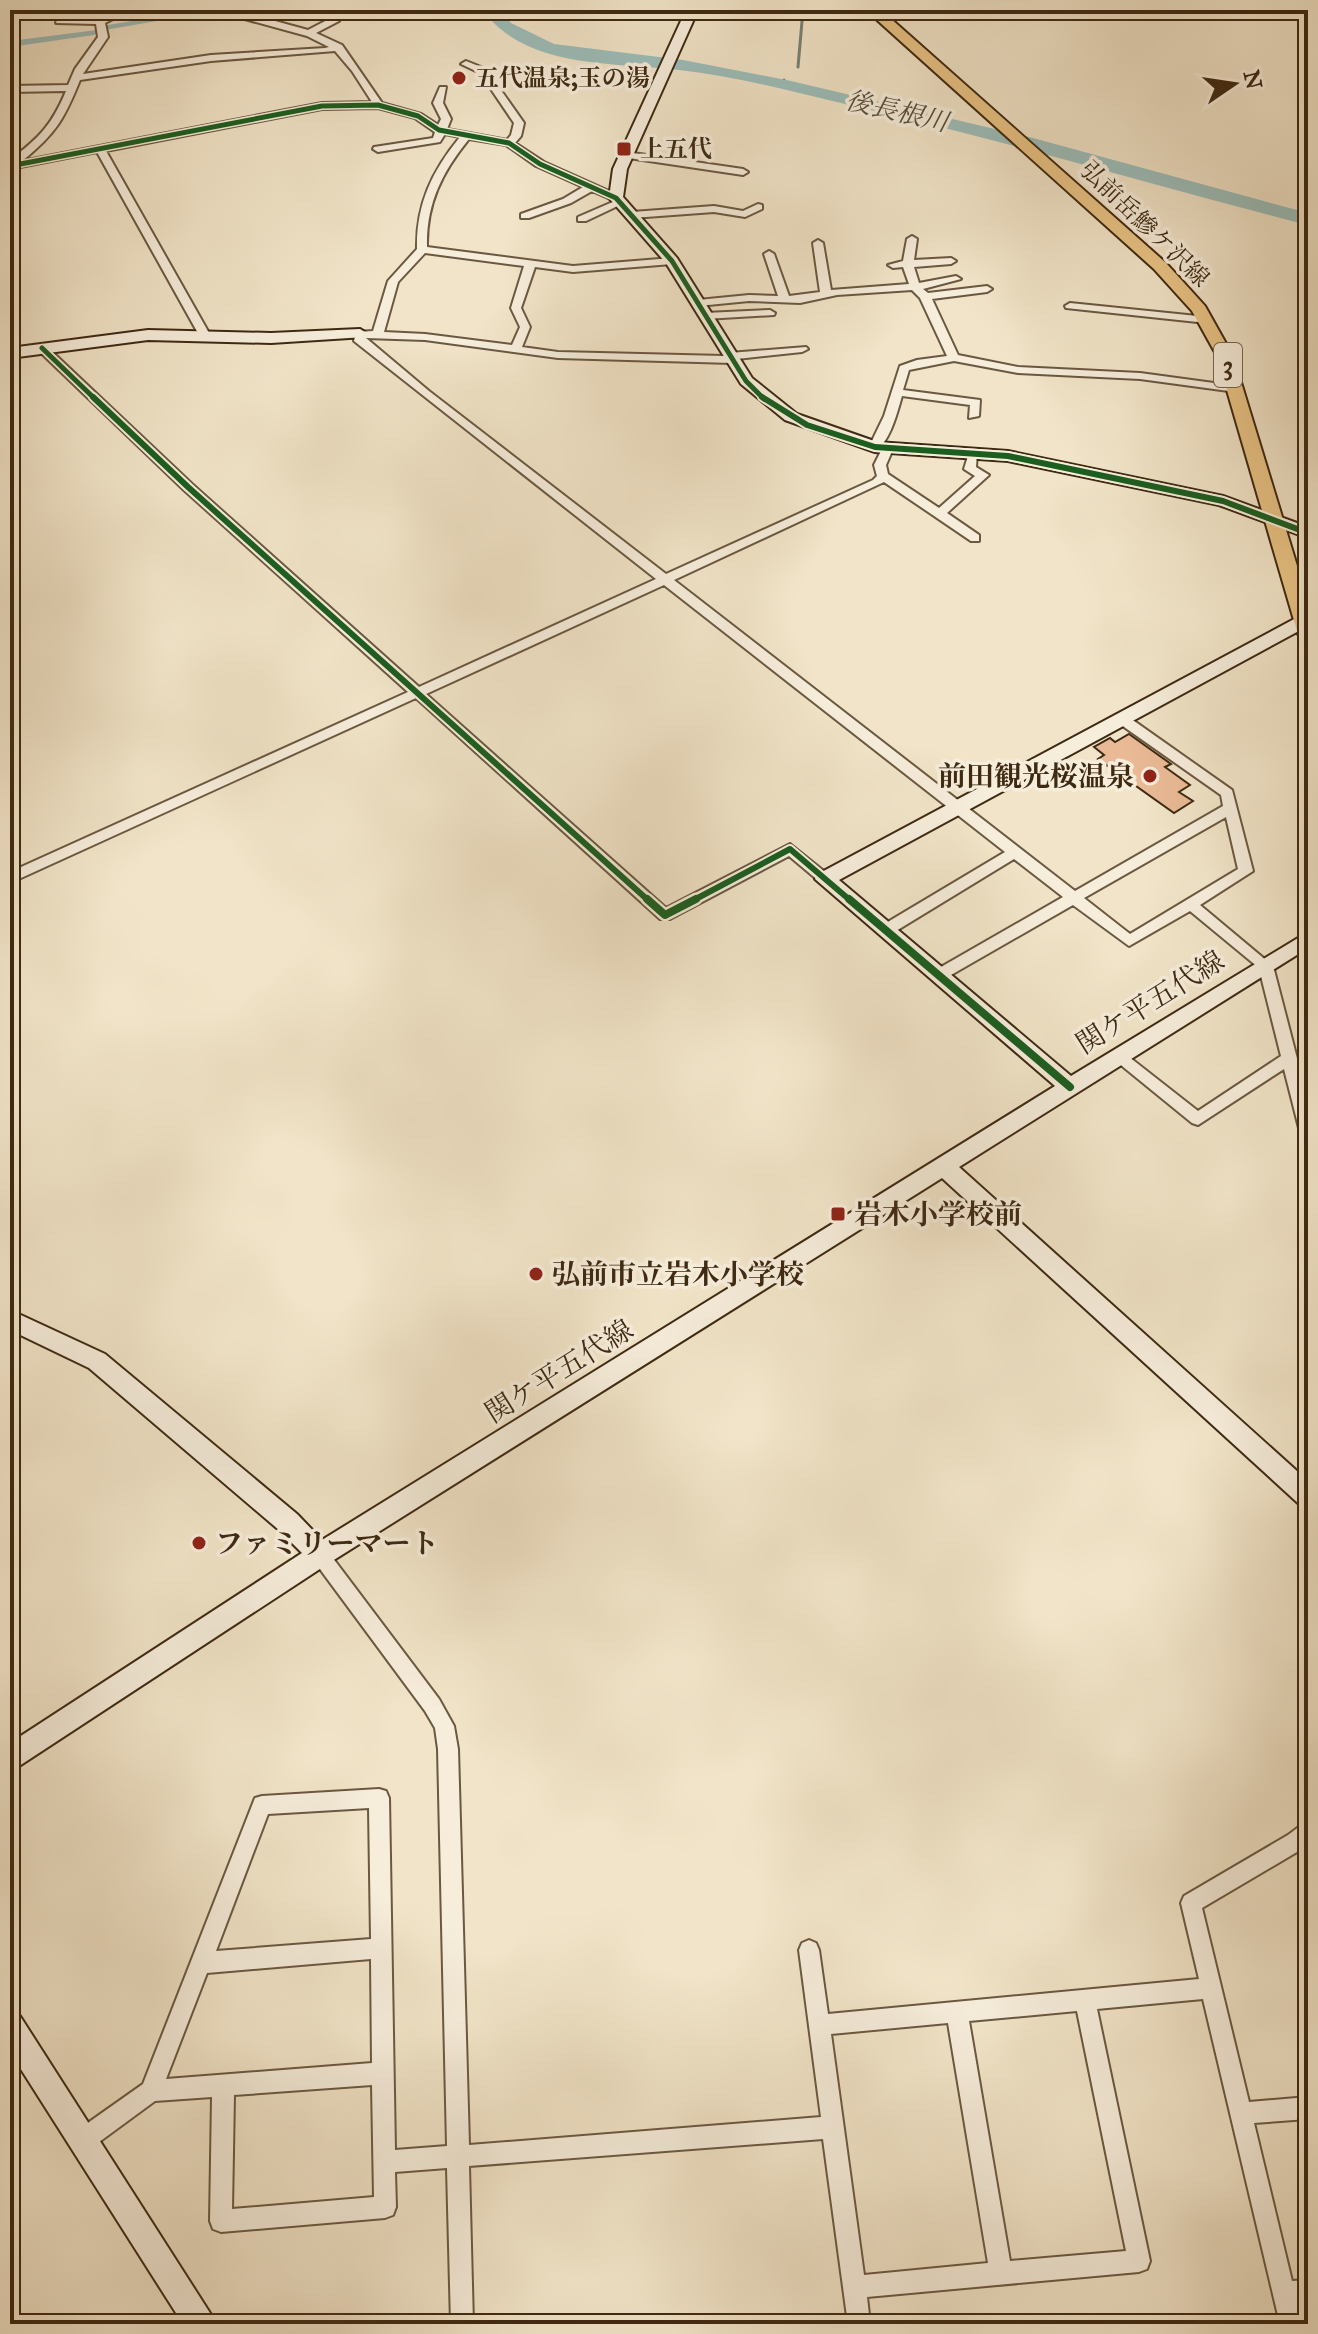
<svg xmlns="http://www.w3.org/2000/svg" width="1318" height="2334" font-family="'IM FELL Great Primer','Noto Serif JP',serif">
  <style>
    .lines { fill: none; stroke-linecap: round; stroke-linejoin: round }
    .stream { stroke: #768277; stroke-width: 3 }
    .canal { fill: #9cbebb; fill-rule: evenodd }
    .river { fill: #9cbebb; fill-rule: evenodd }
    .building { fill: #e9ba95; stroke: #3e2912; stroke-width: 2 }
    .street-casing { stroke: #6b5840; stroke-width: 4 }
    .secondary-casing { stroke: #3e2912; stroke-width: 4 }
    .primary-casing { stroke: #3e2912; stroke-width: 4 }
    .street { fill: #f6eddb; fill-rule: evenodd }
    .secondary { fill: #f6eddb; fill-rule: evenodd }
    .primary { fill: #e8c284; fill-rule: evenodd }
    .cycleway-far2-casing { stroke: #f6eddb; stroke-width: 8 }
    .cycleway-far1-casing { stroke: #f6eddb; stroke-width: 10 }
    .cycleway-casing { stroke: #f6eddb; stroke-width: 13 }
    .cycleway-far2 { stroke: #1b5e20; stroke-width: 5 }
    .cycleway-far1 { stroke: #1b5e20; stroke-width: 6 }
    .cycleway { stroke: #1b5e20; stroke-width: 8 }
    .poi-dot { fill: #8f2418; stroke: #f6eddb; stroke-width: 3 }
    .labels { text-anchor: middle; dominant-baseline: central; stroke-width: 7; stroke-linejoin: round; paint-order: stroke }
    .far-poi-label { font-size: 24px; font-weight: bold; fill: #3e2912; stroke: #f6eddb; text-anchor: start }
    .far-street-label { font-size: 24px; fill: #3e2912; stroke: #f6eddb }
    .far-water-label { font-size: 26px; font-style: italic; fill: #564e3c; stroke: #f6eddb }
    .shield { fill: #f6eddb; stroke: #75644e; stroke-width: 2 }
    .shield-label { font-size: 26px; font-weight: bold; fill: #3e2912 }
    .poi-label { font-size: 28px; font-weight: bold; fill: #3e2912; stroke: #f6eddb; text-anchor: start }
    .street-label { font-size: 28px; fill: #3e2912; stroke: #f6eddb }
  </style>
  <rect width="100%" height="100%" fill="#f1e4c8"/>
  <filter id="stains"><feTurbulence type="fractalNoise" baseFrequency=".0025" numOctaves="4"/><feColorMatrix values="0 0 0 0 .2 0 0 0 0 .09 0 0 0 0 .02 0 0 0 .5 -.17"/></filter>
  <radialGradient id="worn" r=".72"><stop offset=".6" stop-color="#630" stop-opacity="0"/><stop offset="1" stop-color="#630" stop-opacity=".3"/></radialGradient>
  <g class="lines">
    <path class="stream" d="M 798,67 L 803,10
      M 781,84 L 784,80"/>
    <path class="canal" d="M 197,10 L 220,10 L 99,31 L 94,35 L 10,47 L 10,41 L 97,30 L 102,26 Z"/>
    <path class="river" d="M 483,10 L 501,10 L 511,23 L 554,44 L 683,60 L 791,81 L 1033,138 L 1308,213 L 1308,225 C 1153,186 1001,139 845,104 C 790,91 735,76 679,70 C 613,62 525,69 483,10 Z"/>
  </g>
  <path class="building" d="M 1129,734 L 1171,764 L 1165,767 L 1190,785 L 1179,792 L 1193,801 L 1174,813 L 1098,759 L 1104,755 L 1094,747 L 1110,738 L 1115,742 Z"/>
  <g class="lines">
    <defs>
      <path id="street" d="M 60,10 L 70,10 L 65,19 C 78,20 92,20 105,16 C 115,14 120,10 131,10 L 105,23 L 108,37 L 83,74 L 211,55 L 325,48 L 329,47 L 307,36 L 241,18 L 223,10 L 235,10 L 308,30 L 331,18 L 325,10 L 335,10 L 339,21 L 316,33 L 342,45 L 382,103 L 421,114 L 438,125 L 441,119 L 433,103 L 440,87 L 446,87 L 443,103 L 451,119 L 447,129 L 507,140 L 511,135 L 514,123 L 480,73 L 461,64 L 466,61 L 486,69 L 524,123 L 521,136 L 515,143 L 544,162 L 620,196 L 620,200 L 624,203 L 586,221 L 578,221 L 578,217 L 615,201 L 592,191 L 571,203 L 529,218 L 521,218 L 521,214 L 563,199 L 583,187 L 536,166 L 506,145 L 469,139 C 442,172 426,204 427,247 L 573,266 L 672,258 L 677,261 L 672,264 L 573,272 L 535,267 L 521,308 L 530,327 L 522,347 L 558,352 L 724,356 L 729,353 L 806,347 L 808,349 L 802,352 L 737,359 L 736,362 L 732,363 L 558,358 L 425,340 L 366,338 L 429,391 L 666,574 L 873,480 L 877,476 L 874,465 L 883,447 L 893,449 L 886,465 L 888,474 L 939,508 L 975,476 L 964,469 L 969,453 L 977,453 L 976,467 L 989,475 L 947,513 L 979,535 L 979,541 L 971,541 L 884,482 L 674,580 L 1075,891 L 1223,806 L 1221,795 L 1117,722 L 1117,716 L 1127,716 L 1232,790 L 1253,871 L 1200,905 L 1273,966 L 1308,1101 L 1308,1138 L 1300,1132 L 1284,1069 L 1198,1125 L 1192,1123 L 1111,1057 L 1114,1053 L 1124,1053 L 1198,1111 L 1281,1056 L 1259,968 L 1190,911 L 1129,946 L 1073,905 L 944,979 L 934,979 L 932,975 L 934,971 L 1063,897 L 1014,859 L 891,934 L 881,934 L 879,930 L 881,926 L 1005,852 L 664,585 L 426,694 L 666,908 L 790,844 L 830,876 L 832,879 L 830,882 L 820,882 L 789,856 L 670,919 L 660,919 L 416,698 L 10,883 L 10,872 L 408,692 L 184,490 L 38,350 L 38,346 L 46,346 L 192,484 L 419,687 L 656,579 L 354,341 L 356,332 L 373,331 L 388,281 L 417,249 C 416,205 432,171 460,137 L 445,134 L 440,142 L 378,152 L 373,149 L 374,147 L 433,138 L 435,132 L 415,118 L 378,108 L 322,109 L 106,151 L 209,333 L 199,335 L 97,152 L 10,169 L 10,160 C 39,138 52,125 66,91 L 10,92 L 10,86 L 68,85 L 75,69 L 98,37 L 96,24 L 56,23 ZM 335,51 L 352,71 L 372,102 L 322,103 L 22,161 C 57,133 65,117 80,80 L 211,61 ZM 425,253 L 524,266 L 511,308 L 520,327 L 512,345 L 425,334 L 384,332 L 398,282 ZM 1226,817 L 1238,869 L 1130,934 L 1084,898 Z
        M 626,152 L 743,169 L 748,172 L 743,175 L 622,157 L 622,153 Z
        M 758,204 L 762,205 L 762,209 L 745,217 L 714,212 L 632,218 L 627,215 L 632,212 L 714,206 L 743,211 Z
        M 912,236 L 917,239 L 914,260 L 951,258 L 956,261 L 951,264 L 914,267 L 919,283 L 956,276 L 961,279 L 923,289 L 928,293 L 987,286 L 992,289 L 987,292 L 932,299 L 958,355 L 1018,367 L 1140,373 L 1236,386 L 1242,389 L 1236,392 L 1140,379 L 1018,373 L 954,361 L 909,370 L 903,390 L 980,400 L 979,416 L 969,418 L 970,405 L 902,396 C 897,413 890,442 875,451 L 869,447 L 884,416 L 900,366 L 917,360 L 947,356 L 920,298 L 912,290 L 837,295 L 800,303 L 749,301 L 698,306 L 693,303 L 698,300 L 749,295 L 778,296 L 764,254 L 769,251 L 774,254 L 789,296 L 820,292 L 813,243 L 818,240 L 823,243 L 831,290 L 909,284 L 903,267 L 893,268 L 888,265 L 903,261 L 907,239 Z
        M 1070,303 L 1207,317 L 1212,320 L 1207,323 L 1066,308 L 1065,306 Z
        M 770,310 L 775,313 L 774,315 L 705,319 L 700,316 L 705,313 Z
        M 320,1547 L 326,1549 L 439,1699 L 454,1726 L 458,1749 L 469,2145 L 821,2117 L 799,1950 L 802,1943 L 809,1940 L 816,1943 L 819,1950 L 828,2014 L 1199,1979 L 1181,1903 L 1184,1896 L 1288,1835 L 1308,1820 L 1308,1843 L 1302,1849 L 1202,1908 L 1249,2102 L 1308,2097 L 1308,2119 L 1254,2123 L 1292,2281 L 1308,2280 L 1308,2302 L 1297,2303 L 1302,2324 L 1280,2324 L 1203,1999 L 1097,2009 L 1150,2261 L 1147,2269 L 1139,2272 L 867,2297 L 870,2324 L 848,2324 L 823,2139 L 469,2166 L 473,2324 L 451,2324 L 447,2168 L 395,2172 L 396,2207 L 393,2215 L 385,2218 L 221,2232 L 213,2229 L 210,2221 L 212,2097 L 155,2101 L 91,2148 L 83,2151 L 75,2148 L 72,2140 L 75,2132 L 143,2084 L 255,1798 L 262,1796 L 379,1789 L 386,1791 L 389,1798 L 395,2150 L 447,2146 L 438,1749 L 435,1728 L 425,1711 L 314,1561 L 311,1555 L 314,1549 ZM 369,1808 L 371,1939 L 216,1951 L 268,1814 ZM 371,1959 L 372,2063 L 166,2079 L 207,1973 ZM 1077,2011 L 1126,2251 L 1010,2261 L 969,2021 ZM 948,2023 L 988,2263 L 864,2275 L 831,2034 ZM 372,2085 L 374,2197 L 232,2209 L 234,2095 Z"/>
      <path id="secondary" d="M 686,10 L 698,10 L 627,169 L 623,197 L 677,258 L 752,378 L 797,414 L 877,442 L 1008,451 L 1223,496 L 1308,527 L 1308,538 L 1219,505 L 1008,461 L 875,452 L 785,420 L 741,384 L 666,263 L 609,198 L 613,169 Z
        M 360,329 L 368,334 L 365,337 L 271,343 L 148,340 L 10,358 L 10,348 L 148,330 L 271,333 Z
        M 1298,617 L 1308,617 L 1308,626 L 839,880 L 1071,1076 L 1308,932 L 1308,948 L 959,1167 L 1308,1481 L 1308,1507 L 1299,1504 L 942,1178 L 329,1563 L 10,1772 L 10,1743 L 302,1553 L 279,1530 L 89,1368 L 10,1330 L 10,1310 L 105,1354 L 297,1514 L 322,1540 L 1055,1086 L 815,879 L 818,874 Z
        M 10,2011 L 20,2016 L 217,2324 L 183,2324 L 10,2052 Z"/>
      <path id="primary" d="M 866,10 L 881,10 L 1166,263 L 1205,306 L 1233,356 L 1308,602 L 1308,640 L 1298,634 L 1217,356 L 1192,311 L 1154,269 Z"/>
    </defs>
    <use href="#street" class="street-casing"/>
    <use href="#secondary" class="secondary-casing"/>
    <use href="#primary" class="primary-casing"/>
    <use href="#street" class="street"/>
    <use href="#secondary" class="secondary"/>
    <use href="#primary" class="primary"/>
    <defs>
      <path id="cycleway-far2" d="M 10,166 L 322,106 L 378,105 L 418,116 L 439,130 L 509,143 L 540,164 L 616,198 L 672,261 L 746,381 L 764,399
        M 42,348 L 95,399"/>
      <path id="cycleway-far1" d="M 93,397 L 188,487 L 649,901
        M 762,397 L 807,425 L 875,447 L 1008,456 L 1223,501 L 1308,533
        M 692,901 L 790,849 L 851,901"/>
      <path id="cycleway" d="M 647,899 L 665,915 L 696,899
        M 849,899 L 1070,1087"/>
    </defs>
    <use href="#cycleway-far2" class="cycleway-far2-casing"/>
    <use href="#cycleway-far1" class="cycleway-far1-casing"/>
    <use href="#cycleway" class="cycleway-casing"/>
    <use href="#cycleway-far2" class="cycleway-far2"/>
    <use href="#cycleway-far1" class="cycleway-far1"/>
    <use href="#cycleway" class="cycleway"/>
  </g>
  <g class="poi-dot">
    <circle cx="459" cy="78" r="8"/>
    <rect x="616" y="141" width="16" height="16" rx="4"/>
    <circle cx="1150" cy="776" r="8"/>
    <rect x="830" y="1206" width="16" height="16" rx="4"/>
    <circle cx="536" cy="1274" r="8"/>
    <circle cx="199" cy="1543" r="8"/>
  </g>
  <g class="labels">
    <g class="far-poi-label">
      <text x="475" y="78">五代温泉;玉の湯</text>
      <text x="640" y="149">上五代</text>
    </g>
    <g class="far-street-label">
      <text transform="translate(1145 224) rotate(44)">弘前岳鰺ケ沢線</text>
    </g>
    <g class="far-water-label">
      <text transform="translate(897 111) rotate(13)">後長根川</text>
    </g>
    <rect class="shield" x="1214" y="343" width="28" height="44" rx="6"/>
    <g class="shield-label">
      <text x="1228" y="365">3</text>
    </g>
    <g class="poi-label">
      <text x="1134" y="776" text-anchor="end">前田観光桜温泉</text>
      <text x="854" y="1214">岩木小学校前</text>
      <text x="552" y="1274">弘前市立岩木小学校</text>
      <text x="215" y="1543">ファミリーマート</text>
    </g>
    <g class="street-label">
      <text transform="translate(1150 1002) rotate(-32)">関ケ平五代線</text>
      <text transform="translate(559 1371) rotate(-32)">関ケ平五代線</text>
    </g>
  </g>
  <rect width="1318" height="2334" fill="none" stroke="#f1e4c8" stroke-width="40"/>
  <rect x="12" y="12" width="1294" height="2310" fill="none" stroke="#3e2912" stroke-width="4"/>
  <rect x="20" y="20" width="1278" height="2294" fill="none" stroke="#3e2912" stroke-width="2"/>
  <g transform="translate(1234 84) rotate(77)" stroke="#f6eddb" stroke-width="6" paint-order="stroke">
  <path d="M0-6L14 30L0 20L-14 30Z" fill="#3e2912"/>
  <text y="-12" font-size="22" font-weight="bold" text-anchor="middle" fill="#3e2912">N</text>
  </g>
  <rect width="100%" height="100%" filter="url(#stains)"/>
  <rect width="100%" height="100%" fill="url(#worn)"/>
</svg>
